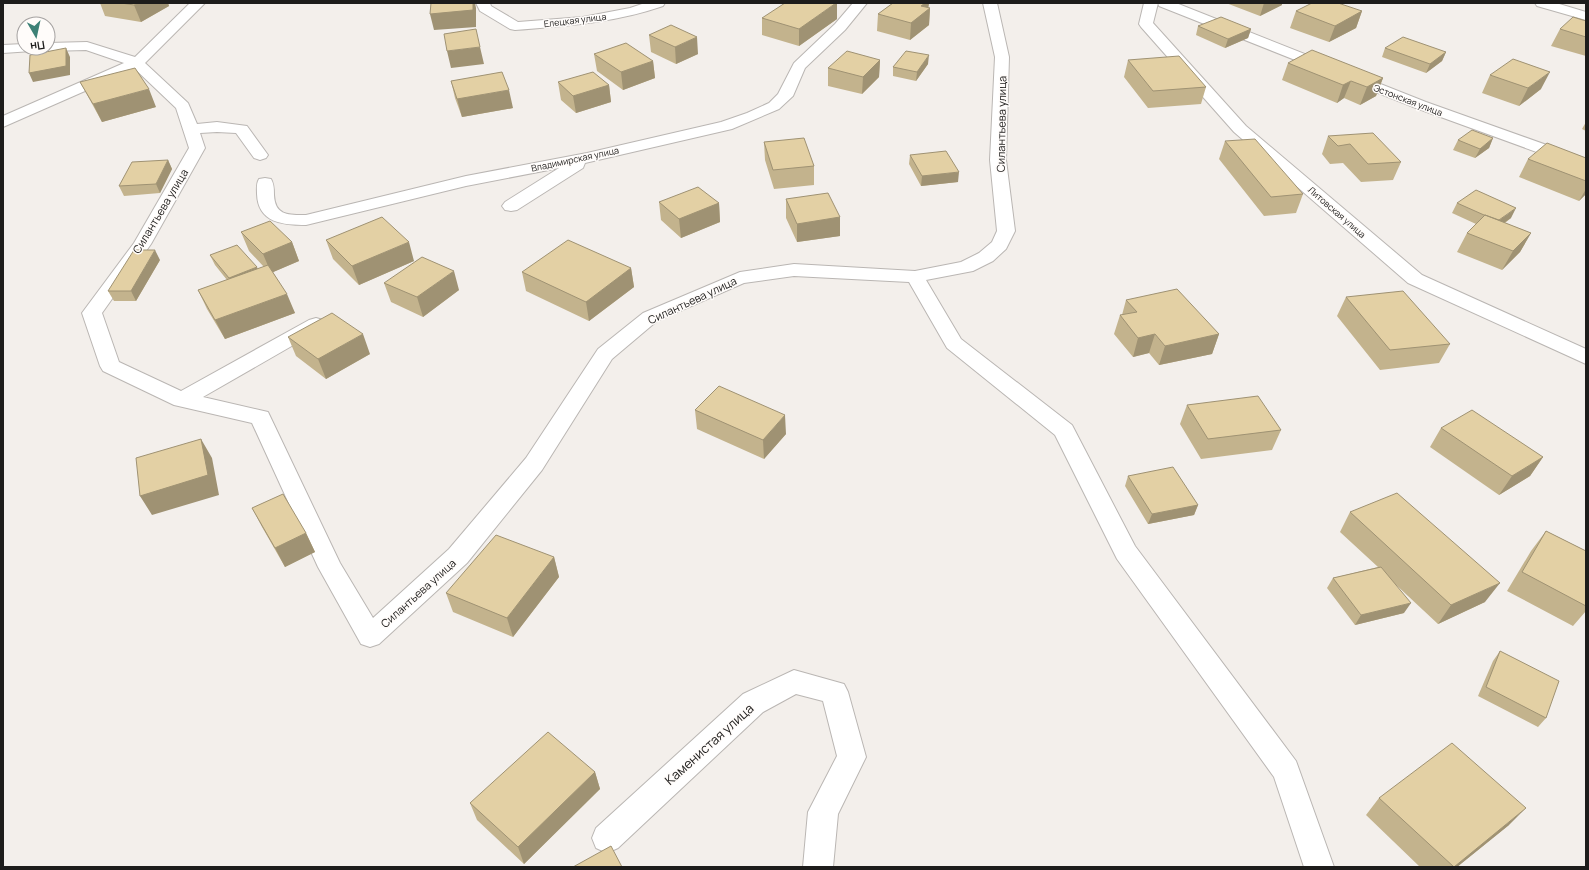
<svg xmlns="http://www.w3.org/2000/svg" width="1589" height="870" font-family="Manrope,sans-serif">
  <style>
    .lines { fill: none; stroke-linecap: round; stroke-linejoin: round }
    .minor-casing { stroke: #bab6b3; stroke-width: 2 }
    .major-casing { stroke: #bab6b3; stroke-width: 2 }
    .minor { fill: #fff; fill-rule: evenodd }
    .major { fill: #fff; fill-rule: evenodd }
    .wall { fill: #c3b38d }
    .shaded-wall { fill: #9f9273 }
    .building { fill: #e3d0a4; stroke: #9f9273 }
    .labels { text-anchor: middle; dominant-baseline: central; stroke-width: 3; stroke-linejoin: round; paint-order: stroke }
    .far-street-label { font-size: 9px; fill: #1d1c1b; stroke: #fffcfa }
    .street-label { font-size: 11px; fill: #1d1c1b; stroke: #fffcfa }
    .near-street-label { font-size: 13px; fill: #1d1c1b; stroke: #fffcfa }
  </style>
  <rect width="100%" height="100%" fill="#f3efeb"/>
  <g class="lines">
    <defs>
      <path id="minor" d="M 190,3 L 205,3 L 145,63 L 188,103 L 197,124 L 217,122 L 247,126 L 268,155 L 266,158 L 260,160 L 254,158 L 236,133 L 217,132 L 200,133 L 205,148 L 151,244 L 102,313 L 119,362 L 181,391 L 309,320 L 316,318 L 323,320 L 326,324 L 323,328 L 203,397 L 268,412 L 340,563 L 373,618 L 449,549 L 526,458 L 598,349 L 643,313 L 740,272 L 794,264 L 915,271 L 961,262 L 979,253 L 992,242 L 997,231 L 990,160 L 995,57 L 983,3 L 997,3 L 1009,57 L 1006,160 L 1015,231 L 1006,249 L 993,261 L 973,271 L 926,280 L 961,339 L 1072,425 L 1135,546 L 1296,761 L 1334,867 L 1304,867 L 1274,777 L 1117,559 L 1055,435 L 947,348 L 909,282 L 794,276 L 744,283 L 657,321 L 612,359 L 542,470 L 467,563 L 379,644 L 370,647 L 361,644 L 318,567 L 252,423 L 174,405 L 103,371 L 100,366 L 82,313 L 134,243 L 189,148 L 176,108 L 135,69 L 3,127 L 3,116 L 124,63 L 86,50 L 48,51 L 43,50 L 42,48 L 48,48 L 48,43 L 87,42 L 135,57 Z
        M 476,3 L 490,3 L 491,6 L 518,22 L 583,17 L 630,8 L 645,3 L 665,3 L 663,6 C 614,23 566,26 515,30 L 510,29 L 480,11 Z
        M 853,3 L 867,3 L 845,30 L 805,68 L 793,96 L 779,109 L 732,129 L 585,163 L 583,168 L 517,210 L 511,211 L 505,210 L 502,206 L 505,202 L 559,168 L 466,186 L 306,225 C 283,225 258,223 257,194 C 257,189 256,184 259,179 L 265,178 L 271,179 C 274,184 274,189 274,195 C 275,216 289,215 306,215 L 466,176 L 587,153 L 721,122 L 747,113 L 769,103 L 778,94 L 794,63 L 835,24 Z
        M 1144,3 L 1176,3 L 1426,102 L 1586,159 L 1586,170 L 1416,108 L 1159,6 L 1158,3 L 1153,23 L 1246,126 L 1422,275 L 1586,349 L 1586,364 L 1408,283 L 1234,132 L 1141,27 L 1139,24 Z
        M 24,44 L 24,48 L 34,48 L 32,51 L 3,53 L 3,45 Z
        M 794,670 L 844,684 L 848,692 L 866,757 L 838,814 L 833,867 L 803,867 L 808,812 L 837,756 L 823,701 L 796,694 L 763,712 L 618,848 L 607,853 L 596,848 L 592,838 L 596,828 L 743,694 Z"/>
      <path id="major" d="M 1535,3 L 1556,3 L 1586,12 L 1586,20 L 1537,6 Z"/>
    </defs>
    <use href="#minor" class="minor-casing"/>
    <use href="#major" class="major-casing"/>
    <use href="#minor" class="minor"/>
    <use href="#major" class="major"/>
  </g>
  <path class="wall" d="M 100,3 L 168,3 L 169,6 L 141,22 L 105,16 Z
    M 893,3 L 929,3 L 928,8 L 930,8 L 929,25 L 910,40 L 877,31 L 878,14 Z
    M 1226,3 L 1282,3 L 1282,5 L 1260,16 Z
    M 1296,11 L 1362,11 L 1356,28 L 1329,42 L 1290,28 Z
    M 762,18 L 837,19 L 799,46 L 762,35 Z
    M 1586,21 L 1586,56 L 1551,46 L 1560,29 Z
    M 1198,26 L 1251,29 L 1248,38 L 1225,48 L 1196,35 Z
    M 649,35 L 698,54 L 676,64 L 651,52 Z
    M 1385,48 L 1446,52 L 1442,61 L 1426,73 L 1382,57 Z
    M 594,54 L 653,61 L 655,78 L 623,90 L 597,71 Z
    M 880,60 L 879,77 L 862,94 L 828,86 L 828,68 Z
    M 1128,60 L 1206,87 L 1201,104 L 1148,108 L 1124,77 Z
    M 1288,63 L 1383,78 L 1376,96 L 1360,105 L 1344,98 L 1337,103 L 1282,80 Z
    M 928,64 L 916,81 L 893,76 L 893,67 Z
    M 1490,75 L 1541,89 L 1519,106 L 1482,93 Z
    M 451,81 L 513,108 L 462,117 L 455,98 Z
    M 80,82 L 156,107 L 102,122 Z
    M 558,82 L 609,85 L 611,102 L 576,113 L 561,100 Z
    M 1586,122 L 1586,131 L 1582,129 Z
    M 1328,136 L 1401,162 L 1393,180 L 1361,182 L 1343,163 L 1330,164 L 1322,154 Z
    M 1493,138 L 1489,148 L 1475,158 L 1453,150 L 1458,140 Z
    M 1225,141 L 1303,194 L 1296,213 L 1264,216 L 1219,159 Z
    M 764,142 L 814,166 L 814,185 L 774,189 L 765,160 Z
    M 910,155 L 958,182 L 921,186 L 909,164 Z
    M 1586,158 L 1586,194 L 1579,201 L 1519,177 L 1528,159 Z
    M 168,160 L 172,169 L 160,193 L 124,196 L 119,186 Z
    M 786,199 L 840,217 L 840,236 L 797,242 L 786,218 Z
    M 659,202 L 719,203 L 720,222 L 681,238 L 661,220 Z
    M 1457,203 L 1511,218 L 1505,223 L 1531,233 L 1520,252 L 1502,270 L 1457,252 L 1467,233 L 1476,224 L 1452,213 Z
    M 241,232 L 292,242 L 299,261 L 273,272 L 295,313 L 225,339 L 207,309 L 198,290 L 227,280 L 215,265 L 210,255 L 257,267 L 257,269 L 264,267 L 249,251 Z
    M 326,240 L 414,261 L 359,285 L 333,259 Z
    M 160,260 L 136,301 L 114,301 L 108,291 Z
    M 631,268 L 634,287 L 589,321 L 526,291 L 522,272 Z
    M 384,283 L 459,290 L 423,317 L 391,302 Z
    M 1346,297 L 1450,344 L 1439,363 L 1380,370 L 1337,316 Z
    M 1126,300 L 1219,334 L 1212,354 L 1159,365 L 1149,353 L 1133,357 L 1114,334 L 1120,315 L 1122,315 Z
    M 288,337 L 370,354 L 326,379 L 296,356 Z
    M 1187,405 L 1281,430 L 1272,450 L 1201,459 L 1180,424 Z
    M 695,410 L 786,434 L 764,459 L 697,429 Z
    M 1441,428 L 1543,457 L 1530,476 L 1499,495 L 1430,447 Z
    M 1128,476 L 1198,505 L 1194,515 L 1148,524 L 1125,486 Z
    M 252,508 L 306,533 L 315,552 L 285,567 L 262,527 Z
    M 1350,512 L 1485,602 L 1438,624 L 1393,582 L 1404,613 L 1355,625 L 1327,588 L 1333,578 L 1378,567 L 1340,532 Z
    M 1546,531 L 1586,551 L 1586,611 L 1573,626 L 1507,591 L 1531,551 Z
    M 554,557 L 559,577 L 513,637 L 453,612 L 446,593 Z
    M 1500,651 L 1546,718 L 1538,727 L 1478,696 L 1493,661 Z
    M 595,772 L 600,789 L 524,864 L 477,820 L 470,803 Z
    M 1379,798 L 1509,825 L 1457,867 L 1420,867 L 1366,815 Z"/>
  <path class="shaded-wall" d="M 138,3 L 168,3 L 169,6 L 141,22 L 134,5 Z
    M 473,3 L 475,3 L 476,8 L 476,27 L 434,30 L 430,14 Z
    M 836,3 L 837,3 L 837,19 L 799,46 L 799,29 Z
    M 925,3 L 929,3 L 928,10 L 930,8 L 929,25 L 910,40 L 911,23 L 921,6 Z
    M 1264,3 L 1282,3 L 1282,5 L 1260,16 Z
    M 1362,11 L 1356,28 L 1329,42 L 1335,26 Z
    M 1251,29 L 1248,38 L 1225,48 L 1228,39 Z
    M 697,37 L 698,54 L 676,64 L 675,47 Z
    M 480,47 L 484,64 L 451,68 L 447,51 Z
    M 66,48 L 70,57 L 70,75 L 33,82 L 29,73 Z
    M 1446,52 L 1442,61 L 1426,73 L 1430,64 Z
    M 929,55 L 928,64 L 916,81 L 917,72 Z
    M 880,60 L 879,77 L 862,94 L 863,77 Z
    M 653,61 L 655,78 L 623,90 L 621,72 Z
    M 1550,72 L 1541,89 L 1519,106 L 1528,88 Z
    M 1383,78 L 1376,96 L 1360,105 L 1367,87 Z
    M 1351,81 L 1344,98 L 1337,103 L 1343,85 Z
    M 609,85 L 611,102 L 576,113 L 573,96 Z
    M 149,89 L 156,107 L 102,122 L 93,104 Z
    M 509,90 L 513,108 L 462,117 L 457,99 Z
    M 1493,138 L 1489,148 L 1475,158 L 1480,149 Z
    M 168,160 L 172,169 L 160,193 L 156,184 Z
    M 959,172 L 958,182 L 921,186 L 922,176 Z
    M 1586,189 L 1586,194 L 1579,201 Z
    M 719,203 L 720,222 L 681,238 L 679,219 Z
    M 1516,208 L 1511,218 L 1492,231 L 1497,222 Z
    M 840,217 L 840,236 L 797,242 L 797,224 Z
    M 1531,233 L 1520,252 L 1502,270 L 1513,251 Z
    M 292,242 L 299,261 L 271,273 L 263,254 Z
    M 409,242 L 414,261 L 359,285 L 352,266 Z
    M 155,250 L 160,260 L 136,301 L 131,291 Z
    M 257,267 L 261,277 L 234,288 L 229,278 Z
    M 631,268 L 634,287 L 589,321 L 586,302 Z
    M 454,271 L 459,290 L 423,317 L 417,297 Z
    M 287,294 L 295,313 L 225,339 L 215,320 Z
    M 363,334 L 370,354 L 326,379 L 318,359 Z
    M 1155,334 L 1149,353 L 1133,357 L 1138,338 Z
    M 1219,334 L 1212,354 L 1159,365 L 1165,346 Z
    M 785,415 L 786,434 L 764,459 L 763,440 Z
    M 201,439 L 212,458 L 219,495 L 152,515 L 140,496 Z
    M 1543,457 L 1530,476 L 1499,495 L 1512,476 Z
    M 1198,505 L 1194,515 L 1148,524 L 1152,514 Z
    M 306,533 L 315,552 L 285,567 L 275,548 Z
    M 554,557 L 559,577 L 513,637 L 507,618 Z
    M 1500,583 L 1485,602 L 1438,624 L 1451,605 Z
    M 1411,603 L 1404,613 L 1355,625 L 1361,615 Z
    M 595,772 L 600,789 L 524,864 L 518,847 Z
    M 1526,808 L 1509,825 L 1457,867 L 1454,867 Z"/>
  <path class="building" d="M 121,3 L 138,3 L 134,5 Z
    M 431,3 L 473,3 L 473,10 L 430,14 Z
    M 785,3 L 836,3 L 799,29 L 762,18 Z
    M 893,3 L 925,3 L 921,6 L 930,8 L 911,23 L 878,14 Z
    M 1312,3 L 1338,3 L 1362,11 L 1335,26 L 1296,11 Z
    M 1221,17 L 1251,29 L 1228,39 L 1198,26 Z
    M 1573,17 L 1586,21 L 1586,37 L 1560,29 Z
    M 671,25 L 697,37 L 675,47 L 649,35 Z
    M 476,29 L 480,47 L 447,51 L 444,34 Z
    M 1403,37 L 1446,52 L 1430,64 L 1385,48 Z
    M 626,43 L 653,61 L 621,72 L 594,54 Z
    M 66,48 L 66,66 L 29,73 L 30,55 Z
    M 1312,50 L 1383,78 L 1367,87 L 1351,81 L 1343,85 L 1288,63 Z
    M 847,51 L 880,60 L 863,77 L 828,68 Z
    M 906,51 L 929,55 L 917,72 L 893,67 Z
    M 1179,56 L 1206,87 L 1153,91 L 1128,60 Z
    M 1513,59 L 1550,72 L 1528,88 L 1490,75 Z
    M 135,68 L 149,89 L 93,104 L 80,82 Z
    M 502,72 L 509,90 L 457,99 L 451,81 Z
    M 593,72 L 609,85 L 573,96 L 558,82 Z
    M 1472,130 L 1493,138 L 1480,149 L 1458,140 Z
    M 1373,133 L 1401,162 L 1368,164 L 1350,144 L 1338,146 L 1328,136 Z
    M 804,138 L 814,166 L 773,170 L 764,142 Z
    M 1255,139 L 1303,194 L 1271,197 L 1225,141 Z
    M 1547,143 L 1586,158 L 1586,181 L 1528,159 Z
    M 946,151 L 959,172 L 922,176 L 910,155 Z
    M 168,160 L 156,184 L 119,186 L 132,162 Z
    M 698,187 L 719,203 L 679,219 L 659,202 Z
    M 1476,190 L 1516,208 L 1499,220 L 1485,215 L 1484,215 L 1457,203 Z
    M 828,193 L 840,217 L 797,224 L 786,199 Z
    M 1485,215 L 1531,233 L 1513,251 L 1467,233 Z
    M 382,217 L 409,242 L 352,266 L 326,240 Z
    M 270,221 L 292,242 L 263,254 L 241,232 Z
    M 568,240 L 631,268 L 586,302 L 522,272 Z
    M 237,245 L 257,267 L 229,278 L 210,255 Z
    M 134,250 L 155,250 L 131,291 L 108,291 Z
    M 422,257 L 454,271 L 417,297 L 384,283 Z
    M 268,265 L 287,294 L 215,320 L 198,290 Z
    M 1177,289 L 1219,334 L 1165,346 L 1155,334 L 1138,338 L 1120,315 L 1137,312 L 1126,300 Z
    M 1403,291 L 1450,344 L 1390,350 L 1346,297 Z
    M 332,313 L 363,334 L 318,359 L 288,337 Z
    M 719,386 L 785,415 L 763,440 L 695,410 Z
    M 1258,396 L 1281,430 L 1208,439 L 1187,405 Z
    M 1472,410 L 1543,457 L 1512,476 L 1441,428 Z
    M 201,439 L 208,475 L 140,496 L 136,458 Z
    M 1173,467 L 1198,505 L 1152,514 L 1128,476 Z
    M 1397,493 L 1500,583 L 1451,605 L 1350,512 Z
    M 283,494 L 306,533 L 275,548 L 252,508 Z
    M 1546,531 L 1586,551 L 1586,606 L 1522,572 Z
    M 496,535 L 554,557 L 507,618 L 446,593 Z
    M 1381,567 L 1411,603 L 1361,615 L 1333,578 Z
    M 1500,651 L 1559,681 L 1546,718 L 1486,687 Z
    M 548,732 L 595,772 L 518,847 L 470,803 Z
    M 1452,743 L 1526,808 L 1454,867 L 1379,798 Z
    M 611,846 L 622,867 L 573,867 Z"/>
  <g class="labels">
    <g class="far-street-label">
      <text transform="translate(575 20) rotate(-7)">Елецкая улица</text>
      <text transform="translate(1408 100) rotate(21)">Эстонская улица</text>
      <text transform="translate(575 159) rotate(-12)">Владимирская улица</text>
      <text transform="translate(1337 212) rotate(41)">Литовская улица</text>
    </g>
    <g class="street-label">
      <text transform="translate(1001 124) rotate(-89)">Силантьева улица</text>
      <text transform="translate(160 211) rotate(-59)">Силантьева улица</text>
      <text transform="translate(692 300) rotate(-25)">Силантьева улица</text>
      <text transform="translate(418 593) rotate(-42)">Силантьева улица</text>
    </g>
    <g class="near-street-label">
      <text transform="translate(709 744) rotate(-42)">Каменистая улица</text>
    </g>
  </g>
  <rect width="1589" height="870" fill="none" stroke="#1d1c1b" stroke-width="8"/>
  <g transform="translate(36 36) rotate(171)"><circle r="19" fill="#fffcfa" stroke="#a5a2a1"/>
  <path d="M0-3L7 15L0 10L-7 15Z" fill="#3d8176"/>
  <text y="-6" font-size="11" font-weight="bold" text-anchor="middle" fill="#1d1c1b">Пн</text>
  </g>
</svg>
